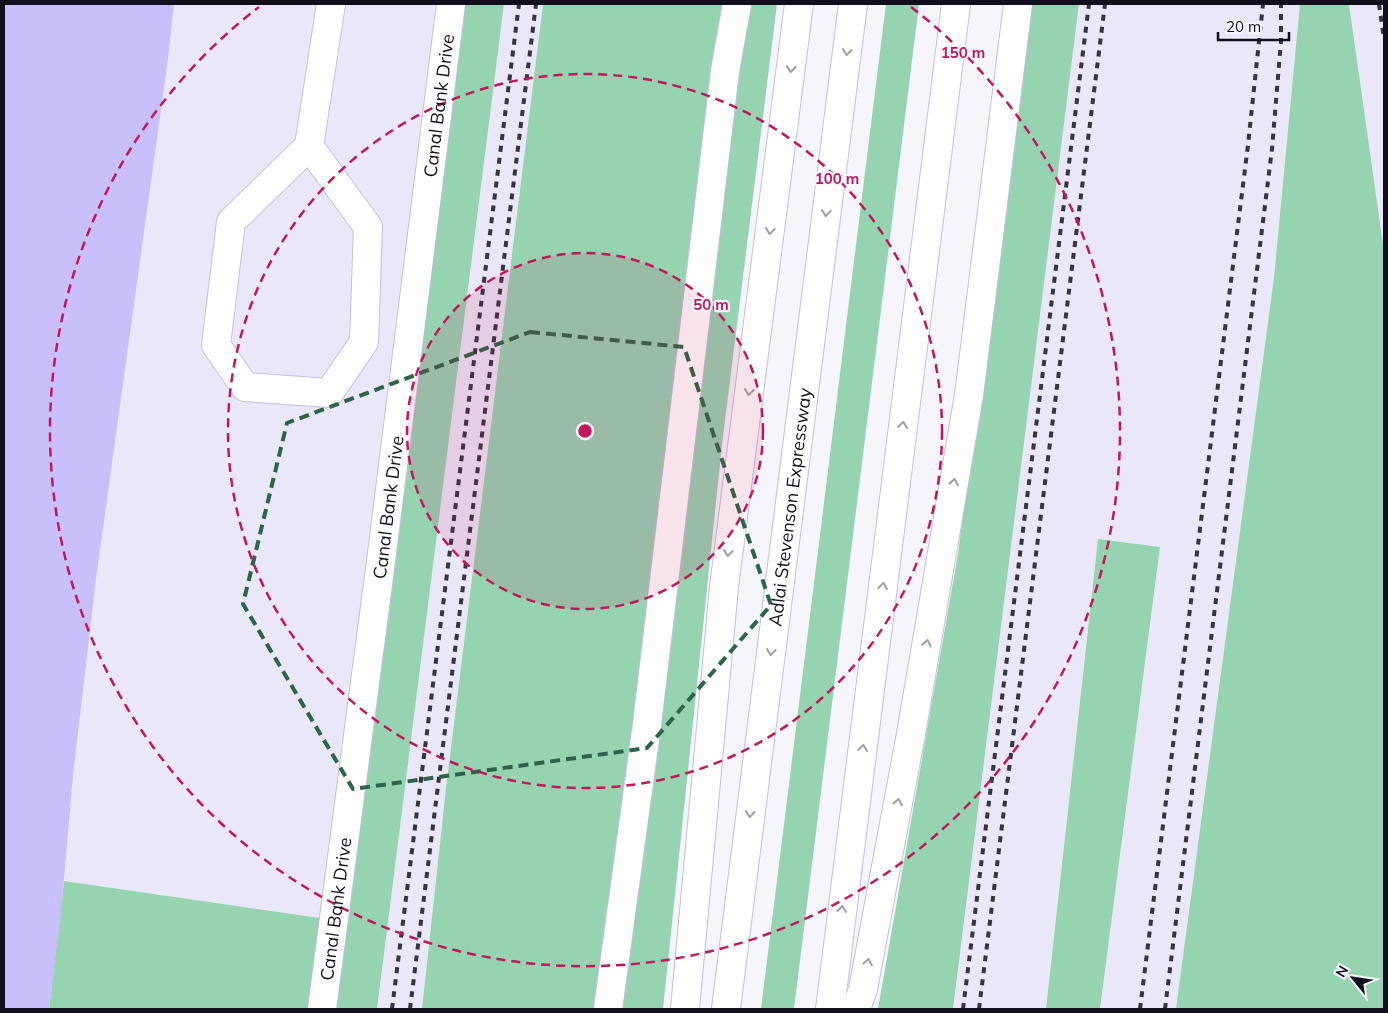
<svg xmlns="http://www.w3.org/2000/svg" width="1388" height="1013" font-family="Mulish,sans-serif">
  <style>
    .built { fill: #eae8f8 }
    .green { fill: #95d3b1 }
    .water { fill: #c9bffb }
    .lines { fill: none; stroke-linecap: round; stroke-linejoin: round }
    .minor-casing { stroke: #c4bfe0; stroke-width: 30 }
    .highway-casing { stroke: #c4bfe0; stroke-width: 30 }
    .minor { stroke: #fff; stroke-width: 28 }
    .highway { stroke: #fff; stroke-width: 28 }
    .rail { stroke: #36343f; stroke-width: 4; stroke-dasharray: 6 6; stroke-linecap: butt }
    .oneway { stroke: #a09fa4 }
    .marked { fill: none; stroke: #2e6349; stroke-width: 4; stroke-dasharray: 10 6; stroke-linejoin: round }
    .ring { fill: none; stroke: #c2185b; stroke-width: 2.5; stroke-dasharray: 9 6 }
    .labels { text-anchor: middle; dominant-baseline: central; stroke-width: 4.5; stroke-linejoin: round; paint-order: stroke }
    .street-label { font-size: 18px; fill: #110f1b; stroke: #f6f5fc }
    .centre { fill: #c2185b; stroke: #f6f5fc; stroke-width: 2.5 }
    .ring-label { font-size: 15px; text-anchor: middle; font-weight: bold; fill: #c2185b; stroke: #f6f5fc; stroke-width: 4.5; stroke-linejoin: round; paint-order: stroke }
  </style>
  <rect width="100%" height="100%" fill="#f6f5fc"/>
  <path class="built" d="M 174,4 L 461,4 L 330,1009 L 308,1009 L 320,918 L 64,881 L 73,776 L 96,579 L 168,59 Z
    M 504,4 L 543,4 L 446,788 L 422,1009 L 377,1009 Z
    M 1079,4 L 1384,4 L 1384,1009 L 1100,1009 L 1160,547 L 1098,539 L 1046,1009 L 953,1009 Z"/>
  <path class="green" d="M 461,4 L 504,4 L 377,1009 L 330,1009 Z
    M 543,4 L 777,4 L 722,445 L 663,1009 L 422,1009 L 446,788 Z
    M 886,4 L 919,4 L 911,69 L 794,1009 L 761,1009 Z
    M 1029,4 L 1079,4 L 953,1009 L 878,1009 L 958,554 Z
    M 1300,4 L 1349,4 L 1384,252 L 1384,1009 L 1176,1009 L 1274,278 Z
    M 1098,539 L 1160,547 L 1100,1009 L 1046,1009 Z
    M 64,881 L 320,918 L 308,1009 L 49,1009 Z"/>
  <path class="water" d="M 4,4 L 174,4 L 168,59 L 96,579 L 73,776 L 61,914 L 49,1009 L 4,1009 Z"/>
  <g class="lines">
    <defs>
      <g id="minor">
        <path d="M 309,146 L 368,227 L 364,342 L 329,393 L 245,387 L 216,345 L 231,222 L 309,146 L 331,4"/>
        <path id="s1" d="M 322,1009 L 381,561 L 451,4"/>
        <path d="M 608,1009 L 647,724 L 725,71 L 737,4"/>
      </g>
      <g id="highway">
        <path d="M 685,1009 L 724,587 L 799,4"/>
        <path id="s2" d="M 726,1009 L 853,4"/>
        <path d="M 830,1009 L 956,4"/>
        <path d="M 856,1009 L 863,989 L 911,734 L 969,395 L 1018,4"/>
      </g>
    </defs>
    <use href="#minor" class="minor-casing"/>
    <use href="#highway" class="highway-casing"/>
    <use href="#minor" class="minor"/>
    <use href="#highway" class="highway"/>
    <path class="rail" d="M 1379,4 L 1384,39
      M 392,1009 L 519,4
      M 410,1009 L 536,4
      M 963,1009 L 1089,4
      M 979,1009 L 1105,4
      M 1140,1009 L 1248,145 L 1263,4
      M 1165,1009 L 1272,149 L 1281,41 L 1281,4"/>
  </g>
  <defs><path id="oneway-chevron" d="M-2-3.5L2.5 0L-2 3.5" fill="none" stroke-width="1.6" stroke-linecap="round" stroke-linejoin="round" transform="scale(1.25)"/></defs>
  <g class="oneway">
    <use href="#oneway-chevron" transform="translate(847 52) rotate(97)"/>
    <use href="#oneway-chevron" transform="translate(791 69) rotate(97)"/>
    <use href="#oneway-chevron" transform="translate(826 213) rotate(97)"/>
    <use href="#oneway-chevron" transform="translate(770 231) rotate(97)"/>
    <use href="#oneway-chevron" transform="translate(749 392) rotate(97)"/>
    <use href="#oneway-chevron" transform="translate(903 425) rotate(-83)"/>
    <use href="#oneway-chevron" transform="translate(954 482) rotate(-80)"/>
    <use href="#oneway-chevron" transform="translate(728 553) rotate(97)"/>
    <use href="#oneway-chevron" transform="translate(883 586) rotate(-83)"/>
    <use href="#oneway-chevron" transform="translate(927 643) rotate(-80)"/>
    <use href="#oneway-chevron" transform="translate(771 652) rotate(97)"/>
    <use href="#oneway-chevron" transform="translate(863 748) rotate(-83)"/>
    <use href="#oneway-chevron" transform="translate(898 802) rotate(-79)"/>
    <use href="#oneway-chevron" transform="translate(750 814) rotate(97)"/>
    <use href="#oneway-chevron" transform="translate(842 909) rotate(-83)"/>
    <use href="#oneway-chevron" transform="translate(868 962) rotate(-79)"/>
  </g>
  <path class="marked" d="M 530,332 L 684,347 L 771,605 L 647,748 L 353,789 L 243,604 L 287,423 Z"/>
  <circle cx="585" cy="431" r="178" fill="#c2185b" fill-opacity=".12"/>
  <g class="ring">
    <circle cx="585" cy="431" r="178"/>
    <circle cx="585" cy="431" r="357"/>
    <path d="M911 7A535 535 0 1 1 259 7"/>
  </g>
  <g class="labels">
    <g class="street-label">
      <text stroke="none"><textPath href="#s1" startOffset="911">Canal Bank Drive</textPath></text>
      <text stroke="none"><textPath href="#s1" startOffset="506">Canal Bank Drive</textPath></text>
      <text stroke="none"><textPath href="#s2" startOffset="506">Adlai Stevenson Expressway</textPath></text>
      <text stroke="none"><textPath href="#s1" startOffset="101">Canal Bank Drive</textPath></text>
    </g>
  </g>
  <circle cx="585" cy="431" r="8" class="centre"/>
  <g class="ring-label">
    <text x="963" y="58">150 m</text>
    <text x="837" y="184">100 m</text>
    <text x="711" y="310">50 m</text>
  </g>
  <rect width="1388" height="1013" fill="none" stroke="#110f1b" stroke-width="10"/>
  <g transform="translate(1353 978) rotate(300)" stroke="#f6f5fc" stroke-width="4" paint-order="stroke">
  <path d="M0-4L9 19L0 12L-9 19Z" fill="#110f1b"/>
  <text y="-8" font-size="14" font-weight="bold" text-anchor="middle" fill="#110f1b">N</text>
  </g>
  <path d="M1218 32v8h71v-8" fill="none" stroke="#110f1b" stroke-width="2.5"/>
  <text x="1226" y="32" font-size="15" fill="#110f1b" stroke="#f6f5fc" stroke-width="4" paint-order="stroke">20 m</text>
</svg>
